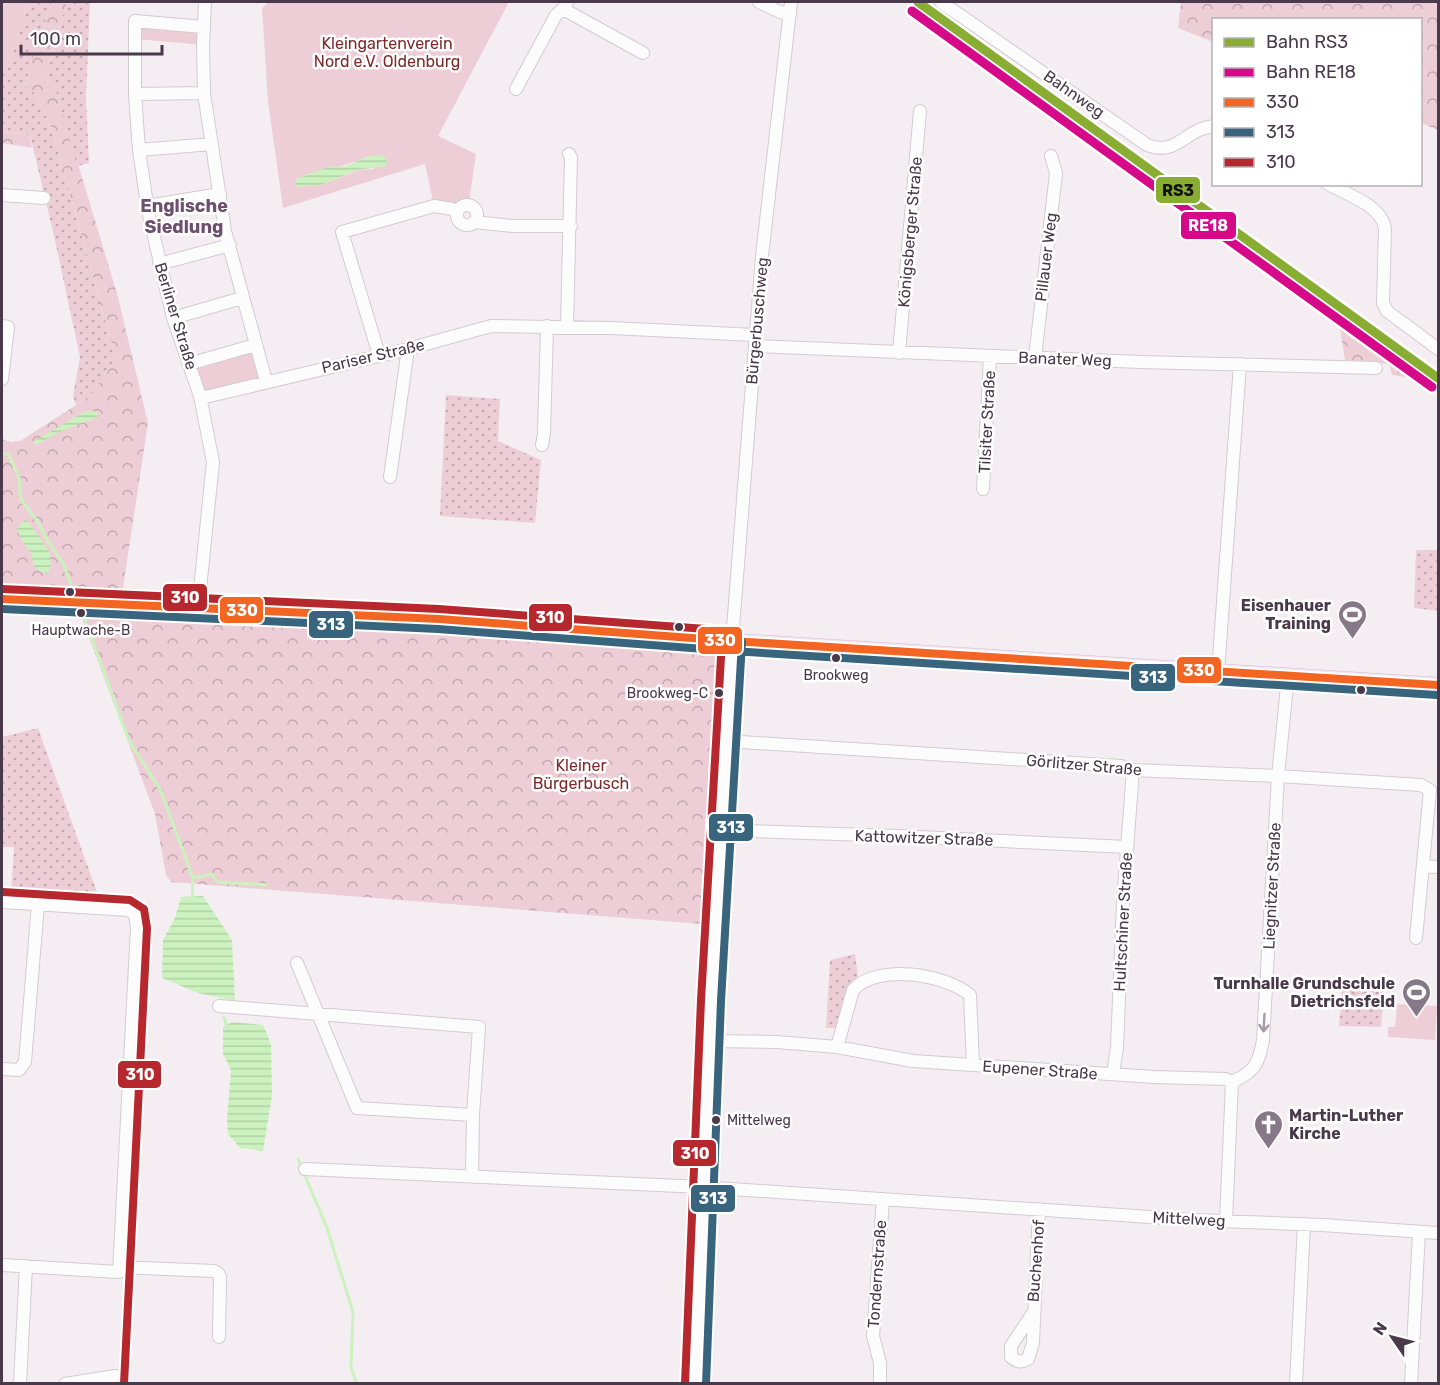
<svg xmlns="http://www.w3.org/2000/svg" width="1440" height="1385" font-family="Rubik,sans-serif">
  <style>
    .green { fill: #eeced6; fill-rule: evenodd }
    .forest { fill: url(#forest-crowns) }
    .park { fill: url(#park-dots) }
    .water { fill: url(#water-rules) }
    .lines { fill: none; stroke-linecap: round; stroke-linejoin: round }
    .stream { stroke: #cbf2be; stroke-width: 3 }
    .minor-casing { stroke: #d2cbd1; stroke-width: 14 }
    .major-casing { stroke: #d6bbd4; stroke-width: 16 }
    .minor { stroke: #fdfcfd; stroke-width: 12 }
    .major { stroke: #f2e6f1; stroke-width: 15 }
    .bus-1-casing { stroke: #fff; stroke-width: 12 }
    .bus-2-casing { stroke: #fff; stroke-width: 12 }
    .bus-3-casing { stroke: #fff; stroke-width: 12 }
    .bus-1 { stroke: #f26522; stroke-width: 8 }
    .bus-2 { stroke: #38647d; stroke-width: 8 }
    .bus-3 { stroke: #b7282e; stroke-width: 8 }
    .rail-1-casing { stroke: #fff; stroke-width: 14 }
    .rail-2-casing { stroke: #fff; stroke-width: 14 }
    .rail-1 { stroke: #89ad33; stroke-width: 9 }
    .rail-2 { stroke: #d7098b; stroke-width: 9 }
    .oneway { stroke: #a49aa4 }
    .bus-dot { fill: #4a394b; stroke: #fff; stroke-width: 2 }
    .labels { text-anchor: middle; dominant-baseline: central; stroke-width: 5; stroke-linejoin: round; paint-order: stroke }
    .bus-label { font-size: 14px; fill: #4a394b; stroke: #fff }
    .park-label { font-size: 16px; fill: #80292b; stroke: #fff }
    .street-label { font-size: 16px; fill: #4a394b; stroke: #fff }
    .poi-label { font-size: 16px; font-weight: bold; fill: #4a394b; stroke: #fff; text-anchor: end }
    .neighbourhood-label { font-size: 18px; font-weight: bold; fill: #6d506e; stroke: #fff }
    .line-badge { stroke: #fff; stroke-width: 2 }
    .badge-label { font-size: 16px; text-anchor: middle; font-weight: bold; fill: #fff }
    .pale-badge-label { font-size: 16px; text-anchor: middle; font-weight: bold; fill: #111 }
  </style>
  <defs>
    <pattern id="forest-crowns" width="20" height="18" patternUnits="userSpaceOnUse" patternTransform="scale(1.5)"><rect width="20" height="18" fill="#eeced6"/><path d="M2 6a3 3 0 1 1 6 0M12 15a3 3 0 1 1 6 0" fill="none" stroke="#c3a8b0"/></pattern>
    <pattern id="park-dots" width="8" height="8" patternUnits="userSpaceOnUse" patternTransform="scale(1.5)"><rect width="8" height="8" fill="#eeced6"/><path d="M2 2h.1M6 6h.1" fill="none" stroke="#c3a8b0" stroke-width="1.8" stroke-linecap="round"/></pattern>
    <pattern id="water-rules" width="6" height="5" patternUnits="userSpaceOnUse" patternTransform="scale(1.5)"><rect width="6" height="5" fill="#cbf2be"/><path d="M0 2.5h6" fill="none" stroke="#b0d0a5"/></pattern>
  </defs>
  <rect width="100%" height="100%" fill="#f4eef3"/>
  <path class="green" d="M 2,2 L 28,2 L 9,66 L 2,64 Z
    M 264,2 L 509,2 L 438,136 L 476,154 L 470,196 L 471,206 L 465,206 L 459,209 L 434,206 L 425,164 L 283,208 L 268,102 L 262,8 L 267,4 ZM 369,156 L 374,169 L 358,170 L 321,185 L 296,179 C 320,168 345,168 369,156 Z
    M 135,21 L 203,27 L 203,45 L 135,39 Z
    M 255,345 L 266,381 L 200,396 L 189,364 Z
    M 1397,1004 L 1437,1006 L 1435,1040 L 1388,1037 L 1388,1027 L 1395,1027 Z"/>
  <path class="forest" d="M 52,2 L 67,2 L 45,79 L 55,87 L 118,297 L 148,423 L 121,601 L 2,600 L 2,439 L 11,442 L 20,441 L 76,405 L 116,359 L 51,126 L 35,94 L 26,87 L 29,68 Z
    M 1181,2 L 1438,2 L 1438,130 L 1421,123 L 1420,20 L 1214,20 L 1213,42 L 1178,28 Z
    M 2,132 L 30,135 L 32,148 L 2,143 Z
    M 1339,323 L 1413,378 L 1392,375 L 1389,364 L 1345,360 Z
    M 81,616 L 200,619 L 732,641 L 714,925 L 171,882 L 166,875 L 155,814 Z"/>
  <path class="park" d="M 28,2 L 52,2 L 29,68 L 26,87 L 35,94 L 51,126 L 116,359 L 92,394 L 76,405 L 73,396 L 80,357 L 54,236 L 30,135 L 2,132 L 2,64 L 9,66 Z
    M 67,2 L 90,2 L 86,97 L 89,163 L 77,166 L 55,87 L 45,79 Z
    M 446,395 L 500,399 L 498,441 L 541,460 L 535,523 L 440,516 Z
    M 1416,550 L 1438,550 L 1438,611 L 1414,608 Z
    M 38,728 L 98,895 L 11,891 L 14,847 L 2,847 L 2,737 Z
    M 855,954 L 858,976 L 844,996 L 837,1028 L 826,1028 L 830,960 Z
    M 1343,980 L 1384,991 L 1381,1027 L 1339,1026 Z"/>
  <path class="water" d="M 381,155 L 387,160 L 386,166 L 357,170 L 321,185 L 295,187 L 296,179 L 328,167 L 346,166 L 369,156 Z
    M 90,411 L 97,412 L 98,417 L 57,433 L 36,445 L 33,442 L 84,412 Z
    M 26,519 L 49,551 L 51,562 L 48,574 C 27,568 37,562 28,549 C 22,540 20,539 17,528 Z
    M 203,896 L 232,940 L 235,1001 L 198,993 L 162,978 L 163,940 L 175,918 L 181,897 Z
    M 232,1022 L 263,1025 L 271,1044 L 272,1096 L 263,1151 L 240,1148 L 228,1134 L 227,1119 L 231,1070 L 223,1054 L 223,1027 Z"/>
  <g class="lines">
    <path class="stream" d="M 2,453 L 9,455 L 19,478 L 21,500 L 38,522 L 47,540 L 63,563 L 71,585
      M 85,620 L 129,741 L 160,789 L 193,878 L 192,898
      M 193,878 L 212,874 L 217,882 L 267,885
      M 224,1017 L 227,1027
      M 298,1159 L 327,1228 L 353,1312 L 351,1368 L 357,1384"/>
    <defs>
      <path id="minor" d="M 205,2 L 203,45 L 204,93 L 225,231 L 266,381
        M 759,2 L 780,12 L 790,14
        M 941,2 L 1147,145 C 1177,157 1186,128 1214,126
        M 563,9 L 643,53
        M 516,89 L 556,15 L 563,9 L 567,2
        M 135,94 L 204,93
        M 139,150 L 212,144
        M 1328,184 C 1346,194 1381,205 1385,228 L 1383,303 L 1387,311 L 1438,349
        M 2,195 L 44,198
        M457 215a10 10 0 1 1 20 0a10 10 0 1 1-20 0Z
        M 147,206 L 220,194
        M 474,222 L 512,226 L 571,226
        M 159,264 L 230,245
        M 173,318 L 242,298
        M 2,326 L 8,327 L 2,379
        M 567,327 L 571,158 L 569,154
        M 755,346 L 1140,362 L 1376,368
        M 899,353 L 920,111
        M 379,355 L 342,232 L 434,206 L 452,209 L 457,212
        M 1035,358 L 1056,173 L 1051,156
        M 189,364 L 255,345
        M 201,398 L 408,349 L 491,326 L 611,328 L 755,335
        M 542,445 L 544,434 L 547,326
        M 390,477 L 408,349
        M 983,489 L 990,356
        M 198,609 L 213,462 L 200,396 L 173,318 L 148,211 L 139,150 L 135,94 L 135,21 L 203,27
        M 1218,672 L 1240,364
        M 726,741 L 1121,766 L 1133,770 L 1278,776 L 1421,785 L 1430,790
        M 720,830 L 898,836 L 1127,847
        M 1423,866 L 1438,867
        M 2,902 L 128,910 L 135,914 L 137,928 L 119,1272 L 2,1265
        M 1416,938 L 1430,790
        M 297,963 L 357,1108 L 473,1115
        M 219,1006 L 479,1027 L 473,1115 L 472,1176
        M 709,1041 L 777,1042 L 837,1047 L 913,1061 L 1154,1077 L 1226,1079 L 1232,1082
        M 837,1047 L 853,990 C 877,963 945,974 970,995 L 973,1065
        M 2,1069 L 19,1070 L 25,1062 L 38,904
        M 1113,1074 L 1117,1047 L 1123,902 L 1133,770
        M 1232,1082 C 1254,1072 1259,1064 1263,1040 L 1278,776 L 1288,676
        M 305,1169 L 702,1187 L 1195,1220 L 1322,1225 L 1438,1233
        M 1226,1221 L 1232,1082
        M 119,1267 L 214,1271 L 218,1273 L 220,1277 L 219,1337
        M 1033,1313 L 1011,1346 L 1011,1357 C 1017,1362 1021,1363 1028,1359 L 1033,1343 L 1039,1209
        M 20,1384 L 26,1266
        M 65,1384 L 115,1376
        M 695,1384 L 711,1000 L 732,641 L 762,256 L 791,2
        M 880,1384 L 880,1363 L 873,1336 L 883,1199
        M 1296,1384 L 1304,1224
        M 1411,1384 L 1419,1232"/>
      <path id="major" d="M 2,599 L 439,619 L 732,641 L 1438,685"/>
    </defs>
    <use href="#minor" class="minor-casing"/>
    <use href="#major" class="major-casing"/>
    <use href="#minor" class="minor"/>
    <use href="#major" class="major"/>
    <defs>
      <path id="bus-1" d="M 2,599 L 439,619 L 732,641 L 1438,685"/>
      <path id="bus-2" d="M 2,609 L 438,629 L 731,651 L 1437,695
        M 706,1384 L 721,1001 L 742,642"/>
      <path id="bus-3" d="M 2,589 L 439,609 L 733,631
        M 3,892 L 130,900 L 144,909 L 147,928 L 124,1384
        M 685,1384 L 701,1000 L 722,640"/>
    </defs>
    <use href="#bus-1" class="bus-1-casing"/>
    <use href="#bus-2" class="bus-2-casing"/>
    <use href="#bus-3" class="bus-3-casing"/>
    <use href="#bus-1" class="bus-1"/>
    <use href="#bus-2" class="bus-2"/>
    <use href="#bus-3" class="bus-3"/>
    <defs>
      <path id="rail-1" d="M 918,2 L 1438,378"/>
      <path id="rail-2" d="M 912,11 L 1432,387"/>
    </defs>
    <use href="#rail-1" class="rail-1-casing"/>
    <use href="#rail-2" class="rail-2-casing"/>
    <use href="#rail-1" class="rail-1"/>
    <use href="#rail-2" class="rail-2"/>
  </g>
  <defs><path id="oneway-shaft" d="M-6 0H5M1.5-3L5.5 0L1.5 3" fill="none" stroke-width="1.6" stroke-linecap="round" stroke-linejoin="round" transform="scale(1.5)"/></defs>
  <use class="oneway" href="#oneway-shaft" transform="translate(1264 1023) rotate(93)"/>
  <defs>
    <symbol id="stadium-pin" viewBox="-11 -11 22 30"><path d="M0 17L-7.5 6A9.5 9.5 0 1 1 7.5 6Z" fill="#867886" stroke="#fff"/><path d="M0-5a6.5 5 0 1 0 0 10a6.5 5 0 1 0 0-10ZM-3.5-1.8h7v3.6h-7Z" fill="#fff"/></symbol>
    <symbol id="church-pin" viewBox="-11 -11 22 30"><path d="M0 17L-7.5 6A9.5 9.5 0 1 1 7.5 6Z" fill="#867886" stroke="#fff"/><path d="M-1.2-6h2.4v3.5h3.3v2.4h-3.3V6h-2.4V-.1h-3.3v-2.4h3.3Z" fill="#fff"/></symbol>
  </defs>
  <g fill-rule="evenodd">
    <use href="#stadium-pin" x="1336" y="598" width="33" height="45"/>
    <use href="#stadium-pin" x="1400" y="976" width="33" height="45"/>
    <use href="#church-pin" x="1252" y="1108" width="33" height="45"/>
  </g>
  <g class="bus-dot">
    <circle cx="70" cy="592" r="5"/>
    <circle cx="81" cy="613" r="5"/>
    <circle cx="679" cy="627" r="5"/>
    <circle cx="836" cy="658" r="5"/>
    <circle cx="1361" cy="690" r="5"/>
    <circle cx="719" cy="693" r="5"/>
    <circle cx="716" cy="1120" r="5"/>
  </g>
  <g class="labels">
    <g class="bus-label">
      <text x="81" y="630">Hauptwache-B</text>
      <text x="836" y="675">Brookweg</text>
      <text x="708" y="693" text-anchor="end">Brookweg-C</text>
      <text x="727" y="1120" text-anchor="start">Mittelweg</text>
    </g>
    <g class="park-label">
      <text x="387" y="43">Kleingartenverein<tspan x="387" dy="18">Nord e.V. Oldenburg</tspan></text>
      <text x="581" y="765">Kleiner<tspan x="581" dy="18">Bürgerbusch</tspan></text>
    </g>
    <g class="street-label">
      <text transform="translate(1074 94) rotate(35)">Bahnweg</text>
      <text transform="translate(910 232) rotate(-85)">Königsberger Straße</text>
      <text transform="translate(1046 257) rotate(-83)">Pillauer Weg</text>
      <text transform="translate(176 316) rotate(73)">Berliner Straße</text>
      <text transform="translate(757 321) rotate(-85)">Bürgerbuschweg</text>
      <text transform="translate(373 356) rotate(-13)">Pariser Straße</text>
      <text transform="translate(1065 359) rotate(2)">Banater Weg</text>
      <text transform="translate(987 422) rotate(-87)">Tilsiter Straße</text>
      <text transform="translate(1084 765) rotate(5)">Görlitzer Straße</text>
      <text transform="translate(924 838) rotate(2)">Kattowitzer Straße</text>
      <text transform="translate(1272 886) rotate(-87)">Liegnitzer Straße</text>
      <text transform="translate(1123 922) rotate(-87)">Hultschiner Straße</text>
      <text transform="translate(1040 1070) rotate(4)">Eupener Straße</text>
      <text transform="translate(1189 1219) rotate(3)">Mittelweg</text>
      <text transform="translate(1036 1261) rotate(-86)">Buchenhof</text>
      <text transform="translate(877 1274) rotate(-86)">Tondernstraße</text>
    </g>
    <g class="poi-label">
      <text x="1331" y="605">Eisenhauer<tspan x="1331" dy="18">Training</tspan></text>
      <text x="1395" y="983">Turnhalle Grundschule<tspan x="1395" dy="18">Dietrichsfeld</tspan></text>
      <text x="1289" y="1115" text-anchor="start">Martin-Luther<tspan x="1289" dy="18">Kirche</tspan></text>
    </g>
    <g class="neighbourhood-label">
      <text x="184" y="206">Englische<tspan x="184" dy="21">Siedlung</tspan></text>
    </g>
  </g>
  <g class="line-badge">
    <rect x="1155" y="176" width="46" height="28" rx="6" fill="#89ad33"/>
    <rect x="1180" y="211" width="57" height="29" rx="6" fill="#d7098b"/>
    <rect x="162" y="583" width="46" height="29" rx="6" fill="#b7282e"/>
    <rect x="219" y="596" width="45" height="28" rx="6" fill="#f26522"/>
    <rect x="528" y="603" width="45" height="29" rx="6" fill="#b7282e"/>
    <rect x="308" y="610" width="46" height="29" rx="6" fill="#38647d"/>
    <rect x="697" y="626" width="46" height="29" rx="6" fill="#f26522"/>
    <rect x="1176" y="656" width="46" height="28" rx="6" fill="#f26522"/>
    <rect x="1130" y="663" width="46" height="29" rx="6" fill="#38647d"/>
    <rect x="708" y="813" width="46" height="29" rx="6" fill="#38647d"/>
    <rect x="117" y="1060" width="45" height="29" rx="6" fill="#b7282e"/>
    <rect x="672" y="1139" width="45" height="28" rx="6" fill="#b7282e"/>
    <rect x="690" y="1184" width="46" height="29" rx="6" fill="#38647d"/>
  </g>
  <g class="badge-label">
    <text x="1208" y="231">RE18</text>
    <text x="185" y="603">310</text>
    <text x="242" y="616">330</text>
    <text x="550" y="623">310</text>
    <text x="331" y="630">313</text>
    <text x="720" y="646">330</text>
    <text x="1199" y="676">330</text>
    <text x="1153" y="683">313</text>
    <text x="731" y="833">313</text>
    <text x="140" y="1080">310</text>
    <text x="695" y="1159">310</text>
    <text x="713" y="1204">313</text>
  </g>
  <g class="pale-badge-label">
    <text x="1178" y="196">RS3</text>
  </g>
  <rect width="1440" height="1385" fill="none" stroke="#4a394b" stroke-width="6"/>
  <rect x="1212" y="18" width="210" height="168" fill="#ffffff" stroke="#b7b0b7" stroke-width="1.5"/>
  <rect x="1224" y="38" width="30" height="9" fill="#89ad33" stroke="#b7b0b7" stroke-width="1.5"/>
  <text x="1266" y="48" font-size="18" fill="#4a394b">Bahn RS3</text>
  <rect x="1224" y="68" width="30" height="9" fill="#d7098b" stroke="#b7b0b7" stroke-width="1.5"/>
  <text x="1266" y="78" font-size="18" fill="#4a394b">Bahn RE18</text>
  <rect x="1224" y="98" width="30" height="9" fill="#f26522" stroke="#b7b0b7" stroke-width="1.5"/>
  <text x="1266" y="108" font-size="18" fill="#4a394b">330</text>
  <rect x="1224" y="128" width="30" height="9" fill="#38647d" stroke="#b7b0b7" stroke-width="1.5"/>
  <text x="1266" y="138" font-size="18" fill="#4a394b">313</text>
  <rect x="1224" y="158" width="30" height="9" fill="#b7282e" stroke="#b7b0b7" stroke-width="1.5"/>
  <text x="1266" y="168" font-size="18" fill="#4a394b">310</text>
  <g transform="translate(1392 1337) rotate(305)" stroke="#ffffff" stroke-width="4.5" paint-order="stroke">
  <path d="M0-4.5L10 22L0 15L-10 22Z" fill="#4a394b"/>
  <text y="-9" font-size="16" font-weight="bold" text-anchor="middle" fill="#4a394b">N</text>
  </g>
  <path d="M21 45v9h141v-9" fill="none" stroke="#4a394b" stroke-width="3"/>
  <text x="30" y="45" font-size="18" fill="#4a394b" stroke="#ffffff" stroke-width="4.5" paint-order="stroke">100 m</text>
</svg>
